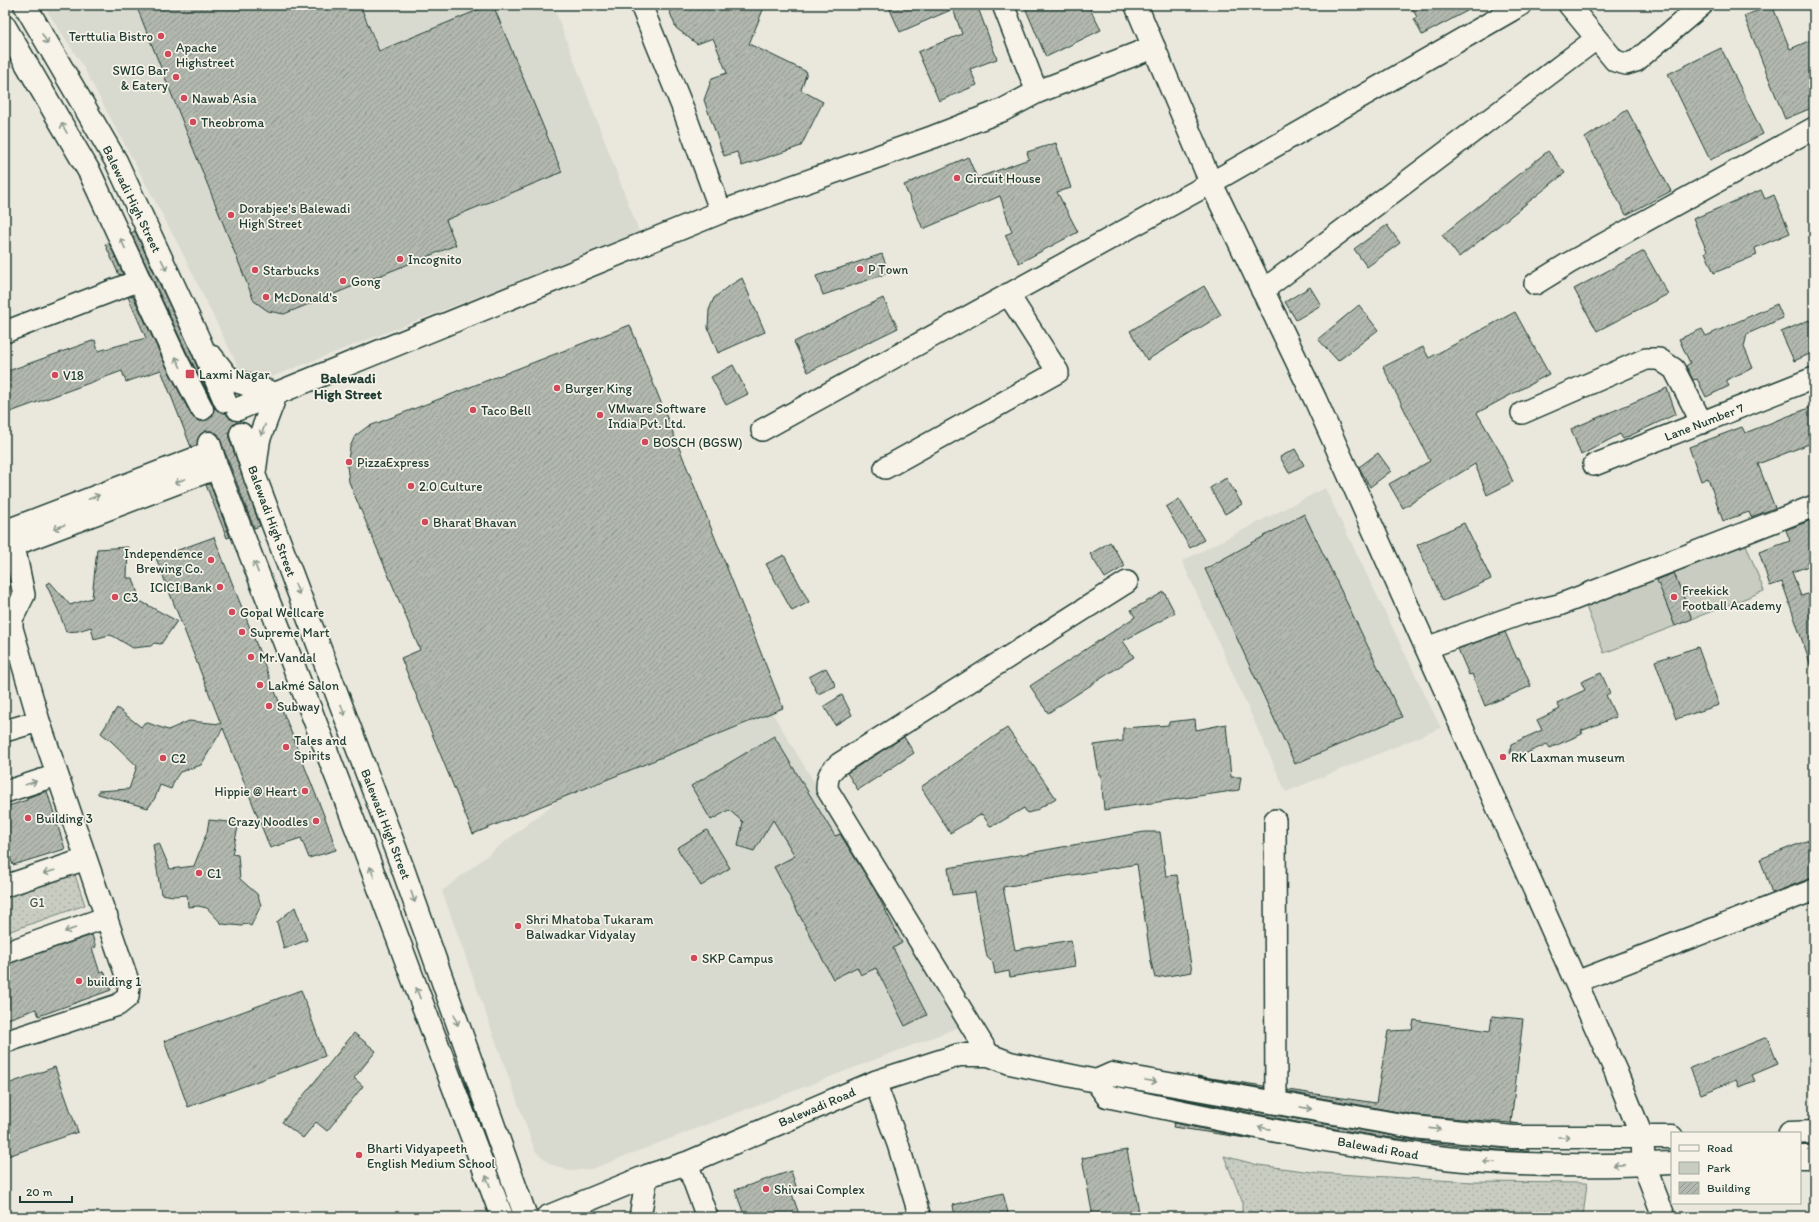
<svg xmlns="http://www.w3.org/2000/svg" width="1819" height="1222" font-family="Itim,sans-serif">
  <style>
    .built { fill: #d9dacf }
    .grass { fill: url(#grass-dots); stroke: #74847a }
    .park { fill: #c8ccc1; stroke: #74847a }
    .building { fill: url(#building-hatch); stroke: #1f3d34 }
    .lines { fill: none; stroke-linecap: round; stroke-linejoin: round }
    .minor-casing { stroke: #1f3d34; stroke-width: 24 }
    .tertiary-casing { stroke: #1f3d34; stroke-width: 25 }
    .secondary-casing { stroke: #1f3d34; stroke-width: 25 }
    .minor { stroke: #f7f3e8; stroke-width: 21 }
    .tertiary { stroke: #f7f3e8; stroke-width: 22 }
    .secondary { stroke: #f7f3e8; stroke-width: 22 }
    .oneway { stroke: #8b988e }
    .poi-dot { fill: #d1495b; stroke: #f7f3e8; stroke-width: 1.5 }
    .labels { text-anchor: middle; dominant-baseline: central; stroke-width: 3.5; stroke-linejoin: round; paint-order: stroke }
    .poi-label { font-size: 13px; fill: #1f3d34; stroke: #f7f3e8; text-anchor: start }
    .street-label { font-size: 13px; fill: #1f3d34; stroke: #f7f3e8 }
    .park-label { font-size: 13px; fill: #415a50; stroke: #f7f3e8 }
    .neighbourhood-label { font-size: 14px; font-weight: bold; fill: #1f3d34; stroke: #f7f3e8 }
  </style>
  <defs>
    <pattern id="grass-dots" width="8" height="8" patternUnits="userSpaceOnUse"><rect width="8" height="8" fill="#c8ccc1"/><path d="M2 2h.1M6 6h.1" fill="none" stroke="#abb0a6" stroke-width="1.8" stroke-linecap="round"/></pattern>
    <pattern id="building-hatch" width="6" height="6" patternUnits="userSpaceOnUse"><rect width="6" height="6" fill="#b2b8ae"/><path d="M-1 1l2-2M0 6l6-6M5 7l2-2" fill="none" stroke="#90978e"/></pattern>
  </defs>
  <rect width="100%" height="100%" fill="#eae8dd"/>
  <filter id="ink" filterUnits="userSpaceOnUse"><feTurbulence type="fractalNoise" baseFrequency=".025" numOctaves="2"/><feDisplacementMap in="SourceGraphic" scale="8" xChannelSelector="R" yChannelSelector="G"/><feConvolveMatrix kernelMatrix="1 2 1 2 8 2 1 2 1" color-interpolation-filters="sRGB"/></filter>
  <g filter="url(#ink)">
    <path class="built" d="M 43,5 L 553,5 L 640,234 L 269,378 L 248,376 L 237,365 L 181,250 L 80,61 Z
      M 1325,488 L 1441,728 L 1286,792 L 1182,561 Z
      M 739,658 L 962,1026 L 592,1169 L 569,1171 L 550,1164 L 535,1151 L 442,891 Z"/>
    <path class="grass" d="M 73,869 L 85,905 L 5,933 L 5,893 Z
      M 1224,1156 L 1258,1165 L 1320,1173 L 1473,1182 L 1587,1183 L 1583,1217 L 1243,1217 L 1242,1214 L 1242,1201 Z"/>
    <path class="park" d="M 1745,542 L 1764,591 L 1692,619 L 1673,570 Z
      M 1656,576 L 1675,626 L 1604,653 L 1585,604 Z"/>
    <path class="building" d="M 136,5 L 360,5 L 379,51 L 490,5 L 493,5 L 562,172 L 446,220 L 456,245 L 284,314 L 268,311 L 254,301 Z
      M 667,5 L 765,5 L 749,44 L 807,72 L 801,90 L 823,102 L 801,146 L 742,166 L 737,152 L 724,156 L 704,100 L 712,78 L 727,73 L 713,38 L 697,44 L 676,28 Z
      M 888,5 L 977,5 L 997,59 L 970,69 L 977,85 L 939,101 L 918,52 L 962,34 L 953,9 L 900,32 Z
      M 1024,5 L 1088,5 L 1101,30 L 1046,57 Z
      M 1410,5 L 1478,5 L 1422,35 L 1414,19 L 1417,17 Z
      M 1772,5 L 1790,49 L 1811,40 L 1814,48 L 1814,107 L 1785,119 L 1744,16 Z
      M 1721,48 L 1763,134 L 1710,160 L 1668,74 Z
      M 1627,110 L 1671,191 L 1626,215 L 1585,138 Z
      M 1056,143 L 1071,188 L 1057,192 L 1078,232 L 1019,263 L 1005,235 L 1012,232 L 1000,196 L 923,229 L 904,185 L 968,157 L 977,178 L 1029,159 L 1027,152 Z
      M 1548,151 L 1565,173 L 1459,257 L 1442,235 Z
      M 1761,190 L 1765,199 L 1774,195 L 1790,233 L 1755,248 L 1757,255 L 1714,273 L 1705,252 L 1707,251 L 1693,219 Z
      M 1387,225 L 1400,243 L 1367,267 L 1354,249 Z
      M 135,231 L 188,345 L 209,395 L 187,353 L 131,233 Z
      M 109,243 L 123,274 L 119,275 L 105,244 Z
      M 1644,251 L 1668,294 L 1597,331 L 1574,289 Z
      M 882,254 L 889,273 L 823,295 L 816,276 Z
      M 742,278 L 765,332 L 718,353 L 708,328 L 709,310 L 714,298 L 726,288 Z
      M 1204,286 L 1221,315 L 1147,360 L 1130,331 Z
      M 1310,287 L 1321,305 L 1296,320 L 1285,302 Z
      M 133,296 L 165,364 L 191,415 L 196,420 L 201,421 L 207,420 L 213,415 L 214,406 L 218,411 L 226,413 L 230,419 L 237,421 L 229,431 L 229,438 L 260,526 L 254,528 L 218,434 L 211,431 L 205,431 L 200,435 L 197,445 L 191,447 L 161,370 L 126,382 L 122,371 L 5,414 L 5,372 L 95,340 L 98,351 L 146,338 L 128,297 Z
      M 883,298 L 898,328 L 808,372 L 794,342 Z
      M 1777,304 L 1783,318 L 1747,334 L 1744,347 L 1753,368 L 1726,380 L 1729,386 L 1706,397 L 1697,379 L 1693,380 L 1686,366 L 1690,363 L 1679,339 L 1702,329 L 1706,336 Z
      M 1359,305 L 1378,330 L 1338,361 L 1318,339 Z
      M 1515,312 L 1549,374 L 1477,413 L 1500,452 L 1513,482 L 1487,495 L 1475,464 L 1403,508 L 1389,484 L 1430,461 L 1383,367 L 1423,347 L 1429,358 Z
      M 1809,320 L 1814,331 L 1814,352 L 1794,361 L 1781,332 Z
      M 630,325 L 783,708 L 473,834 L 401,658 L 420,650 L 349,482 L 347,466 L 350,447 L 355,436 L 367,427 Z
      M 733,365 L 748,394 L 726,405 L 711,377 Z
      M 1667,388 L 1676,414 L 1623,439 L 1620,434 L 1581,455 L 1571,429 Z
      M 1814,406 L 1814,442 L 1758,464 L 1775,508 L 1751,517 L 1749,512 L 1723,521 L 1708,478 L 1701,481 L 1689,447 L 1742,427 L 1745,433 Z
      M 1295,449 L 1304,465 L 1289,473 L 1280,457 Z
      M 1378,453 L 1391,471 L 1370,487 L 1359,467 Z
      M 1226,478 L 1242,504 L 1225,514 L 1210,488 Z
      M 210,484 L 230,537 L 227,538 L 206,485 Z
      M 1179,499 L 1204,540 L 1190,548 L 1166,507 Z
      M 1304,514 L 1402,717 L 1295,764 L 1205,569 Z
      M 1814,519 L 1814,564 L 1792,572 L 1801,596 L 1814,592 L 1814,669 L 1812,669 L 1782,582 L 1770,586 L 1759,552 L 1790,541 L 1786,530 Z
      M 1464,523 L 1491,579 L 1443,601 L 1417,545 Z
      M 214,537 L 329,828 L 336,850 L 309,858 L 301,838 L 270,848 L 223,728 L 201,765 L 180,772 L 175,779 L 171,789 L 160,785 L 155,798 L 148,808 L 98,794 L 98,791 L 129,789 L 137,766 L 111,741 L 101,733 L 117,708 L 141,727 L 145,722 L 168,730 L 189,721 L 221,724 L 156,558 Z
      M 1110,542 L 1125,566 L 1105,578 L 1090,554 Z
      M 128,547 L 127,578 L 133,578 L 140,601 L 177,621 L 161,644 L 154,643 L 151,646 L 133,648 L 113,636 L 109,635 L 94,639 L 91,627 L 78,631 L 66,632 L 59,612 L 46,584 L 50,582 L 70,605 L 92,598 L 97,549 Z
      M 784,555 L 809,602 L 792,611 L 766,564 Z
      M 1674,573 L 1692,619 L 1675,626 L 1657,580 Z
      M 1164,592 L 1175,613 L 1123,641 L 1134,657 L 1048,713 L 1030,686 L 1135,617 L 1131,610 Z
      M 1505,632 L 1517,659 L 1519,658 L 1531,686 L 1485,706 L 1472,674 L 1469,675 L 1458,649 Z
      M 1698,647 L 1719,705 L 1676,719 L 1655,661 Z
      M 826,668 L 836,686 L 818,694 L 809,677 Z
      M 1601,673 L 1610,693 L 1606,695 L 1616,717 L 1581,731 L 1582,734 L 1550,748 L 1547,744 L 1518,757 L 1510,753 L 1511,744 L 1542,730 L 1537,720 L 1560,709 L 1557,703 L 1585,690 L 1581,682 Z
      M 842,695 L 852,715 L 835,725 L 824,706 Z
      M 1195,719 L 1196,730 L 1226,724 L 1231,777 L 1241,777 L 1239,790 L 1104,810 L 1101,775 L 1099,775 L 1094,745 L 1123,741 L 1123,728 L 1169,725 L 1169,722 Z
      M 1007,728 L 1056,798 L 1035,811 L 1027,813 L 1024,808 L 997,824 L 990,826 L 982,814 L 950,833 L 921,787 Z
      M 774,736 L 835,836 L 840,834 L 875,890 L 902,943 L 893,948 L 927,1015 L 905,1026 L 876,968 L 861,975 L 857,967 L 833,979 L 774,867 L 795,856 L 773,820 L 754,851 L 738,846 L 743,822 L 729,810 L 711,820 L 691,786 Z
      M 904,737 L 914,753 L 858,790 L 847,773 Z
      M 47,791 L 65,849 L 13,865 L 10,857 L 5,859 L 5,807 L 27,800 L 26,798 Z
      M 209,820 L 239,823 L 232,854 L 238,855 L 240,879 L 257,894 L 261,905 L 251,926 L 245,923 L 242,926 L 222,924 L 207,908 L 198,906 L 188,907 L 187,895 L 173,896 L 161,894 L 153,845 L 159,843 L 170,869 L 194,866 L 207,832 Z
      M 707,830 L 730,868 L 701,886 L 677,848 Z
      M 1144,832 L 1160,832 L 1166,876 L 1177,875 L 1192,972 L 1155,978 L 1151,962 L 1137,864 L 1003,887 L 1015,950 L 1071,940 L 1075,966 L 1010,977 L 1009,971 L 995,974 L 993,963 L 987,957 L 975,892 L 952,895 L 948,868 Z
      M 1814,838 L 1814,877 L 1772,893 L 1760,859 Z
      M 295,907 L 307,940 L 284,949 L 277,922 Z
      M 92,935 L 96,947 L 92,948 L 100,973 L 104,971 L 111,990 L 39,1016 L 36,1009 L 5,1020 L 5,965 Z
      M 301,990 L 325,1056 L 188,1107 L 164,1041 Z
      M 1492,1016 L 1523,1019 L 1511,1123 L 1522,1124 L 1415,1115 L 1288,1092 L 1288,1090 L 1376,1103 L 1388,1031 L 1412,1030 L 1414,1020 L 1490,1031 Z
      M 354,1033 L 376,1051 L 354,1078 L 363,1086 L 327,1131 L 316,1122 L 303,1138 L 282,1122 Z
      M 1767,1037 L 1778,1064 L 1752,1075 L 1755,1081 L 1746,1084 L 1739,1087 L 1736,1080 L 1701,1094 L 1690,1068 Z
      M 55,1067 L 78,1132 L 5,1157 L 5,1085 Z
      M 1197,1076 L 1264,1086 L 1264,1088 Z
      M 1183,1099 L 1411,1139 L 1512,1149 L 1529,1150 L 1528,1152 L 1485,1149 L 1384,1137 L 1306,1124 Z
      M 1174,1123 L 1222,1133 L 1252,1139 L 1173,1127 Z
      M 1127,1150 L 1140,1217 L 1093,1217 L 1082,1158 Z
      M 791,1171 L 797,1189 L 791,1191 L 800,1217 L 745,1217 L 735,1190 Z
      M 1003,1193 L 1009,1217 L 955,1217 L 953,1205 Z"/>
    <g class="lines">
      <defs>
        <path id="minor" d="M 641,5 L 682,106 L 721,212
          M 1003,5 L 1037,92
          M 1569,5 L 1615,61 L 1626,64 L 1636,61 L 1702,5
          M 1535,284 L 1569,263 L 1814,128
          M 1262,291 L 1588,45
          M 5,332 L 140,280
          M 1522,413 L 1646,359 L 1659,359 L 1674,369 L 1702,423
          M 762,430 L 1211,183 L 1521,5
          M 1594,465 L 1814,378
          M 885,468 L 1058,372 L 1008,294
          M 5,531 L 211,452
          M 1426,648 L 1521,614 L 1559,605 L 1814,506
          M 5,731 L 39,721
          M 5,792 L 57,775
          M 1275,820 L 1276,1103
          M 5,886 L 86,859
          M 5,953 L 107,917
          M 1576,982 L 1814,890
          M 5,1042 L 118,1005 L 128,997 L 129,984 L 39,721 L 12,628 L 12,619 L 24,595 L 14,546 L 27,540 L 217,468
          M 989,1055 L 827,789 C 827,777 829,772 839,764 L 1127,582
          M 875,1082 L 898,1144 L 920,1217
          M 687,1163 L 707,1217
          M 640,1217 L 647,1176"/>
        <path id="tertiary" d="M 25,5 L 116,161 L 199,340 L 225,401
          M 1136,5 L 1211,183 L 1315,399 L 1616,1072 L 1642,1137 L 1644,1165 L 1664,1217
          M 5,27 L 90,173 L 176,359 L 202,409
          M 212,357 L 227,376 L 236,381 L 276,394
          M 238,409 L 721,212 L 933,137 L 1003,110 L 1037,92 L 1154,47
          M 241,434 L 255,477 L 403,869 L 526,1217
          M 209,443 L 217,468 L 364,848 L 502,1217
          M 255,469 L 259,439 L 276,394"/>
        <path id="secondary" d="M 1096,1081 L 1107,1096 C 1212,1118 1316,1141 1422,1155 C 1504,1167 1589,1167 1672,1163
          M 1790,1133 L 1814,1132
          M 1800,1157 L 1814,1157
          M 547,1217 L 647,1176 L 687,1163 L 875,1082 L 959,1055 L 989,1055 L 1010,1063 L 1096,1081 L 1112,1074 L 1413,1127 L 1513,1137 L 1672,1137"/>
      </defs>
      <use href="#minor" class="minor-casing"/>
      <use href="#tertiary" class="tertiary-casing"/>
      <use href="#secondary" class="secondary-casing"/>
      <use href="#minor" class="minor"/>
      <use href="#tertiary" class="tertiary"/>
      <use href="#secondary" class="secondary"/>
    </g>
    <defs><path id="oneway-shaft" d="M-6 0H5M1.5-3L5.5 0L1.5 3" fill="none" stroke-width="1.6" stroke-linecap="round" stroke-linejoin="round"/></defs>
    <g class="oneway">
      <use href="#oneway-shaft" transform="translate(45 39) rotate(59)"/>
      <use href="#oneway-shaft" transform="translate(64 128) rotate(-120)"/>
      <use href="#oneway-shaft" transform="translate(123 244) rotate(-115)"/>
      <use href="#oneway-shaft" transform="translate(164 265) rotate(65)"/>
      <use href="#oneway-shaft" transform="translate(178 362) rotate(-116)"/>
      <use href="#oneway-shaft" transform="translate(263 430) rotate(111)"/>
      <use href="#oneway-shaft" transform="translate(180 481) rotate(159)"/>
      <use href="#oneway-shaft" transform="translate(94 497) rotate(-21)"/>
      <use href="#oneway-shaft" transform="translate(59 527) rotate(159)"/>
      <use href="#oneway-shaft" transform="translate(256 567) rotate(-111)"/>
      <use href="#oneway-shaft" transform="translate(297 589) rotate(69)"/>
      <use href="#oneway-shaft" transform="translate(343 710) rotate(69)"/>
      <use href="#oneway-shaft" transform="translate(31 783) rotate(-18)"/>
      <use href="#oneway-shaft" transform="translate(49 872) rotate(162)"/>
      <use href="#oneway-shaft" transform="translate(372 872) rotate(-111)"/>
      <use href="#oneway-shaft" transform="translate(413 897) rotate(71)"/>
      <use href="#oneway-shaft" transform="translate(70 930) rotate(161)"/>
      <use href="#oneway-shaft" transform="translate(418 993) rotate(-111)"/>
      <use href="#oneway-shaft" transform="translate(456 1020) rotate(71)"/>
      <use href="#oneway-shaft" transform="translate(1151 1081) rotate(10)"/>
      <use href="#oneway-shaft" transform="translate(1306 1108) rotate(10)"/>
      <use href="#oneway-shaft" transform="translate(1264 1128) rotate(-169)"/>
      <use href="#oneway-shaft" transform="translate(1435 1129) rotate(6)"/>
      <use href="#oneway-shaft" transform="translate(1564 1137)"/>
      <use href="#oneway-shaft" transform="translate(1489 1162) rotate(-175)"/>
      <use href="#oneway-shaft" transform="translate(1619 1165) rotate(178)"/>
      <use href="#oneway-shaft" transform="translate(488 1181) rotate(-111)"/>
    </g>
  </g>
  <g class="poi-dot">
    <circle cx="161" cy="36" r="4"/>
    <circle cx="168" cy="54" r="4"/>
    <circle cx="176" cy="77" r="4"/>
    <circle cx="184" cy="98" r="4"/>
    <circle cx="193" cy="122" r="4"/>
    <circle cx="957" cy="178" r="4"/>
    <circle cx="231" cy="215" r="4"/>
    <circle cx="400" cy="259" r="4"/>
    <circle cx="860" cy="269" r="4"/>
    <circle cx="255" cy="270" r="4"/>
    <circle cx="343" cy="281" r="4"/>
    <circle cx="266" cy="297" r="4"/>
    <rect x="185" y="369" width="10" height="10" rx="2"/>
    <circle cx="55" cy="375" r="4"/>
    <circle cx="557" cy="388" r="4"/>
    <circle cx="473" cy="410" r="4"/>
    <circle cx="600" cy="415" r="4"/>
    <circle cx="645" cy="442" r="4"/>
    <circle cx="349" cy="462" r="4"/>
    <circle cx="411" cy="486" r="4"/>
    <circle cx="425" cy="522" r="4"/>
    <circle cx="211" cy="560" r="4"/>
    <circle cx="220" cy="587" r="4"/>
    <circle cx="115" cy="597" r="4"/>
    <circle cx="1674" cy="597" r="4"/>
    <circle cx="232" cy="612" r="4"/>
    <circle cx="242" cy="632" r="4"/>
    <circle cx="251" cy="657" r="4"/>
    <circle cx="260" cy="685" r="4"/>
    <circle cx="269" cy="706" r="4"/>
    <circle cx="286" cy="747" r="4"/>
    <circle cx="1503" cy="757" r="4"/>
    <circle cx="163" cy="758" r="4"/>
    <circle cx="305" cy="791" r="4"/>
    <circle cx="28" cy="818" r="4"/>
    <circle cx="316" cy="821" r="4"/>
    <circle cx="199" cy="873" r="4"/>
    <circle cx="518" cy="926" r="4"/>
    <circle cx="694" cy="958" r="4"/>
    <circle cx="79" cy="981" r="4"/>
    <circle cx="359" cy="1155" r="4"/>
    <circle cx="766" cy="1189" r="4"/>
  </g>
  <g class="labels">
    <g class="poi-label">
      <text x="153" y="36" text-anchor="end">Terttulia Bistro</text>
      <text x="176" y="47">Apache<tspan x="176" dy="15">Highstreet</tspan></text>
      <text x="168" y="70" text-anchor="end">SWIG Bar<tspan x="168" dy="15">&amp; Eatery</tspan></text>
      <text x="192" y="98">Nawab Asia</text>
      <text x="201" y="122">Theobroma</text>
      <text x="965" y="178">Circuit House</text>
      <text x="239" y="208">Dorabjee's Balewadi<tspan x="239" dy="15">High Street</tspan></text>
      <text x="408" y="259">Incognito</text>
      <text x="868" y="269">P Town</text>
      <text x="263" y="270">Starbucks</text>
      <text x="351" y="281">Gong</text>
      <text x="274" y="297">McDonald's</text>
      <text x="199" y="374">Laxmi Nagar</text>
      <text x="63" y="375">V18</text>
      <text x="565" y="388">Burger King</text>
      <text x="608" y="408">VMware Software<tspan x="608" dy="15">India Pvt. Ltd.</tspan></text>
      <text x="481" y="410">Taco Bell</text>
      <text x="653" y="442">BOSCH (BGSW)</text>
      <text x="357" y="462">PizzaExpress</text>
      <text x="419" y="486">2.0 Culture</text>
      <text x="433" y="522">Bharat Bhavan</text>
      <text x="203" y="553" text-anchor="end">Independence<tspan x="203" dy="15">Brewing Co.</tspan></text>
      <text x="212" y="587" text-anchor="end">ICICI Bank</text>
      <text x="1682" y="590">Freekick<tspan x="1682" dy="15">Football Academy</tspan></text>
      <text x="123" y="597">C3</text>
      <text x="240" y="612">Gopal Wellcare</text>
      <text x="250" y="632">Supreme Mart</text>
      <text x="259" y="657">Mr.Vandal</text>
      <text x="268" y="685">Lakmé Salon</text>
      <text x="277" y="706">Subway</text>
      <text x="294" y="740">Tales and<tspan x="294" dy="15">Spirits</tspan></text>
      <text x="1511" y="757">RK Laxman museum</text>
      <text x="171" y="758">C2</text>
      <text x="297" y="791" text-anchor="end">Hippie @ Heart</text>
      <text x="36" y="818">Building 3</text>
      <text x="308" y="821" text-anchor="end">Crazy Noodles</text>
      <text x="207" y="873">C1</text>
      <text x="526" y="919">Shri Mhatoba Tukaram<tspan x="526" dy="15">Balwadkar Vidyalay</tspan></text>
      <text x="702" y="958">SKP Campus</text>
      <text x="87" y="981">building 1</text>
      <text x="367" y="1148">Bharti Vidyapeeth<tspan x="367" dy="15">English Medium School</tspan></text>
      <text x="774" y="1189">Shivsai Complex</text>
    </g>
    <g class="street-label">
      <text transform="translate(132 199) rotate(64)">Balewadi High Street</text>
      <text transform="translate(1704 422) rotate(-21)">Lane Number 7</text>
      <text transform="translate(272 521) rotate(70)">Balewadi High Street</text>
      <text transform="translate(386 824) rotate(69)">Balewadi High Street</text>
      <text transform="translate(817 1107) rotate(-23)">Balewadi Road</text>
      <text transform="translate(1378 1148) rotate(10)">Balewadi Road</text>
    </g>
    <g class="park-label">
      <text x="37" y="902">G1</text>
    </g>
    <g class="neighbourhood-label">
      <text x="348" y="378">Balewadi<tspan x="348" dy="16">High Street</tspan></text>
    </g>
  </g>
  <rect width="1819" height="1222" fill="none" stroke="#f7f3e8" stroke-width="20"/>
  <rect x="10" y="10" width="1799" height="1202" fill="none" stroke="#1f3d34" stroke-width="1.5" filter="url(#ink)"/>
  <rect x="1671" y="1132" width="130" height="72" fill="#f7f3e8" stroke="#a1aaa0"/>
  <rect x="1679" y="1145" width="20" height="6" fill="#f7f3e8" stroke="#a1aaa0"/>
  <text x="1707" y="1152" font-size="12" fill="#1f3d34">Road</text>
  <rect x="1679" y="1162" width="20" height="12" fill="#c8ccc1" stroke="#a1aaa0"/>
  <text x="1707" y="1172" font-size="12" fill="#1f3d34">Park</text>
  <rect x="1679" y="1182" width="20" height="12" fill="url(#building-hatch)" stroke="#a1aaa0"/>
  <text x="1707" y="1192" font-size="12" fill="#1f3d34">Building</text>
  <path d="M20 1196v6h52v-6" fill="none" stroke="#1f3d34" stroke-width="2"/>
  <text x="26" y="1196" font-size="12" fill="#1f3d34" stroke="#f7f3e8" stroke-width="3" paint-order="stroke">20 m</text>
</svg>
